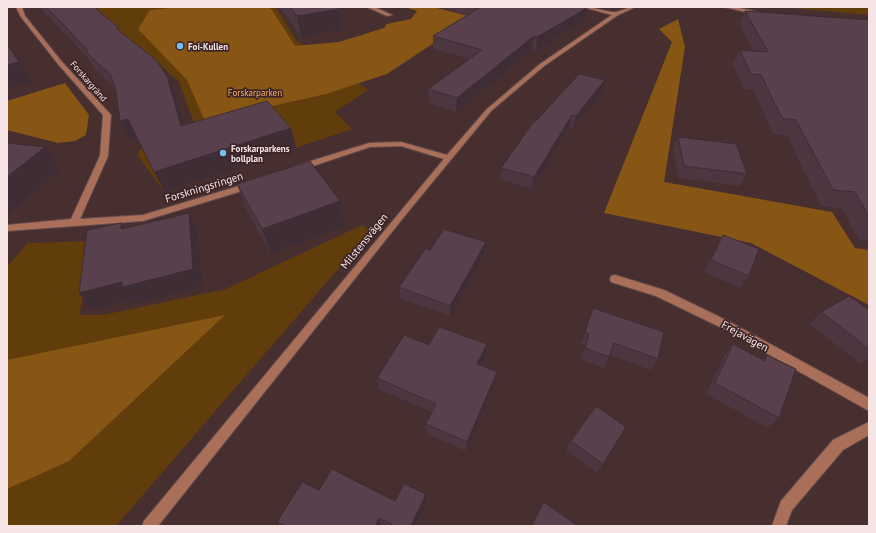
<svg xmlns="http://www.w3.org/2000/svg" width="876" height="533" font-family="'PT Sans',sans-serif">
  <style>
    .green { fill: #623d0c }
    .forest { fill: #875615 }
    .lines { fill: none; stroke-linecap: round; stroke-linejoin: round }
    .minor-casing { stroke: #634b4c; stroke-width: 2 }
    .minor { fill: #aa6f58; fill-rule: evenodd }
    .wall { fill: #4c3741 }
    .shaded-wall { fill: #3e2d35 }
    .building { fill: #58404c; stroke: #3e2d35 }
    .poi-dot { fill: #74c0f6; stroke: #3d2426; stroke-width: 1.5 }
    .labels { text-anchor: middle; dominant-baseline: central; stroke-width: 3.5; stroke-linejoin: round; paint-order: stroke }
    .far-poi-label { font-size: 9px; font-weight: bold; fill: #f7e5e6; stroke: #3d2426; text-anchor: start }
    .far-street-label { font-size: 9px; fill: #f7e5e6; stroke: #3d2426 }
    .far-park-label { font-size: 9px; fill: #f7b364; stroke: #3d2426 }
    .street-label { font-size: 11px; fill: #f7e5e6; stroke: #3d2426 }
  </style>
  <rect width="100%" height="100%" fill="#472e2f"/>
  <path class="green" d="M 87,7 L 274,7 L 277,9 L 296,40 L 368,90 L 335,112 L 352,129 L 165,192 L 137,155 L 148,138 L 196,128 L 179,82 L 144,50 Z
    M 781,7 L 869,7 L 869,15 Z
    M 362,225 L 371,231 L 116,526 L 7,526 L 7,267 L 28,243 L 95,241 L 79,315 L 103,315 L 226,289 Z"/>
  <path class="forest" d="M 181,7 L 268,7 L 272,10 L 295,46 L 339,42 L 384,28 L 387,24 L 411,19 L 417,11 L 405,7 L 433,7 L 473,17 L 387,74 L 326,94 L 205,121 L 187,80 L 138,29 L 150,10 Z
    M 678,19 L 685,47 L 664,182 L 832,212 L 855,248 L 869,250 L 869,305 L 751,243 L 604,213 L 672,42 L 659,29 Z
    M 65,83 L 89,115 L 86,135 L 75,141 L 58,143 L 7,130 L 7,101 Z
    M 225,315 L 69,461 L 7,489 L 7,360 Z"/>
  <g class="lines">
    <defs>
      <path id="minor" d="M 16,7 L 22,7 L 25,16 L 62,62 L 111,115 L 108,156 L 80,219 L 143,215 L 252,182 L 255,183 L 255,187 L 143,221 L 7,231 L 7,225 L 71,219 L 100,156 L 103,115 L 58,64 L 21,17 Z
        M 367,7 L 374,7 L 392,15 L 387,16 Z
        M 583,7 C 593,7 609,13 616,12 C 623,11 627,7 635,7 L 618,15 L 544,66 L 491,111 L 407,213 L 158,526 L 142,526 L 144,521 L 444,159 L 401,146 L 370,147 L 301,170 L 295,170 L 295,166 L 369,143 L 401,142 L 447,155 L 487,109 L 540,64 L 612,15 Z
        M 724,7 L 735,7 L 762,13 L 759,15 Z
        M 615,275 L 664,290 L 728,321 L 869,398 L 869,411 L 720,327 L 656,296 L 611,282 L 610,279 L 611,276 Z
        M 869,422 L 869,435 L 843,450 L 792,510 L 786,526 L 772,526 L 781,501 L 833,440 Z"/>
    </defs>
    <use href="#minor" class="minor-casing"/>
    <use href="#minor" class="minor"/>
  </g>
  <path class="wall" d="M 39,7 L 94,7 L 119,28 L 120,32 L 175,95 L 184,125 L 296,148 L 165,192 L 138,139 L 130,140 L 120,121 L 116,89 L 95,70 L 91,62 L 73,42 Z
    M 279,7 L 337,7 L 339,9 L 342,29 L 301,37 Z
    M 441,7 L 584,7 L 584,20 L 536,51 L 532,50 L 456,112 L 429,103 L 428,89 L 469,59 L 433,49 L 433,36 L 467,15 Z
    M 745,11 L 869,20 L 869,241 L 859,240 L 842,209 L 821,206 L 787,136 L 773,134 L 753,90 L 743,89 L 733,64 L 740,50 L 753,51 L 739,24 Z
    M 605,80 L 602,92 L 573,128 L 569,127 L 532,189 L 500,180 L 501,168 L 536,121 Z
    M 678,137 L 747,174 L 740,186 L 679,178 L 673,149 Z
    M 237,184 L 340,201 L 344,226 L 271,254 L 246,209 Z
    M 723,235 L 749,276 L 740,288 L 704,272 L 716,248 Z
    M 430,250 L 485,253 L 450,316 L 400,298 L 399,287 Z
    M 593,308 L 658,359 L 651,370 L 610,355 L 604,368 L 580,359 L 585,345 L 581,344 Z
    M 869,310 L 869,358 L 861,364 L 809,324 L 821,312 Z
    M 487,344 L 485,355 L 481,365 L 497,372 L 495,382 L 466,451 L 427,434 L 426,424 L 432,412 L 378,389 L 377,378 L 429,345 Z
    M 733,344 L 763,360 L 767,355 L 779,418 L 768,428 L 706,394 L 724,356 Z
    M 626,427 L 597,473 L 566,451 L 571,441 Z
    M 319,490 L 395,501 L 426,503 L 416,526 L 382,526 L 381,525 L 381,526 L 280,526 L 277,522 Z"/>
  <path class="shaded-wall" d="M 587,8 L 584,20 L 536,51 L 537,37 Z
    M 339,9 L 342,29 L 301,37 L 297,16 Z
    M 534,36 L 532,50 L 456,112 L 457,98 Z
    M 19,62 L 32,82 L 7,89 L 7,65 Z
    M 167,76 L 175,95 L 190,146 L 181,126 Z
    M 605,80 L 602,92 L 573,128 L 576,116 Z
    M 572,115 L 569,127 L 532,189 L 534,177 Z
    M 128,119 L 139,138 L 130,140 L 120,121 Z
    M 291,128 L 296,148 L 165,192 L 154,172 Z
    M 45,147 L 60,170 L 7,214 L 7,177 Z
    M 340,201 L 344,226 L 271,254 L 262,229 Z
    M 189,213 L 197,230 L 202,286 L 134,304 L 131,300 L 93,310 L 79,293 L 122,282 Z
    M 121,223 L 132,240 L 121,229 Z
    M 486,242 L 485,253 L 450,316 L 450,306 Z
    M 487,344 L 485,355 L 476,375 L 477,364 Z
    M 869,357 L 869,358 L 861,364 Z
    M 497,372 L 495,382 L 466,451 L 467,442 Z
    M 426,494 L 426,503 L 416,526 L 411,526 Z
    M 379,518 L 381,526 L 375,526 Z"/>
  <path class="building" d="M 46,7 L 94,7 L 119,28 L 117,29 L 156,60 L 167,76 L 181,126 L 267,101 L 291,128 L 154,172 L 128,119 L 120,121 L 115,86 L 110,74 L 86,52 L 88,51 L 64,25 Z
    M 290,7 L 337,7 L 339,9 L 297,16 Z
    M 481,7 L 584,7 L 587,8 L 537,37 L 534,36 L 457,98 L 428,89 L 482,50 L 433,36 Z
    M 745,11 L 869,20 L 869,216 L 855,192 L 833,190 L 796,120 L 782,118 L 761,75 L 751,74 L 740,50 L 768,52 Z
    M 7,44 L 19,62 L 7,65 Z
    M 579,74 L 605,80 L 576,116 L 572,115 L 534,177 L 501,168 L 534,121 L 536,121 Z
    M 678,137 L 736,144 L 747,174 L 684,166 Z
    M 7,143 L 45,147 L 7,177 Z
    M 310,161 L 340,201 L 262,229 L 237,184 Z
    M 189,213 L 193,269 L 122,287 L 122,282 L 79,293 L 87,230 L 121,223 L 121,229 Z
    M 444,229 L 486,242 L 450,306 L 399,287 L 426,248 L 430,250 Z
    M 723,235 L 759,249 L 749,276 L 711,260 Z
    M 849,296 L 869,310 L 869,349 L 821,312 Z
    M 593,308 L 664,332 L 658,359 L 614,343 L 609,357 L 585,348 L 589,334 L 585,332 Z
    M 439,327 L 487,344 L 477,364 L 497,372 L 467,442 L 426,424 L 436,404 L 377,378 L 404,335 L 429,345 Z
    M 733,344 L 765,361 L 767,355 L 796,369 L 779,418 L 715,383 Z
    M 596,406 L 626,427 L 603,464 L 571,441 Z
    M 332,469 L 395,501 L 404,484 L 426,494 L 411,526 L 395,526 L 379,518 L 375,526 L 285,526 L 277,522 L 302,482 L 319,490 Z
    M 544,502 L 578,526 L 531,526 Z"/>
  <g class="poi-dot">
    <circle cx="180" cy="46" r="4"/>
    <circle cx="223" cy="153" r="4"/>
  </g>
  <g class="labels">
    <g class="far-poi-label">
      <text x="188" y="46">Foi-Kullen</text>
      <text x="231" y="148">Forskarparkens<tspan x="231" dy="10">bollplan</tspan></text>
    </g>
    <g class="far-street-label">
      <text transform="translate(89 81) rotate(49)">Forskargränd</text>
    </g>
    <g class="far-park-label">
      <text x="255" y="92">Forskarparken</text>
    </g>
    <g class="street-label">
      <text transform="translate(204 187) rotate(-17)">Forskningsringen</text>
      <text transform="translate(364 241) rotate(-51)">Milstensvägen</text>
      <text transform="translate(745 336) rotate(29)">Frejavägen</text>
    </g>
  </g>
  <rect width="876" height="533" fill="none" stroke="#f7e5e6" stroke-width="16"/>
</svg>
